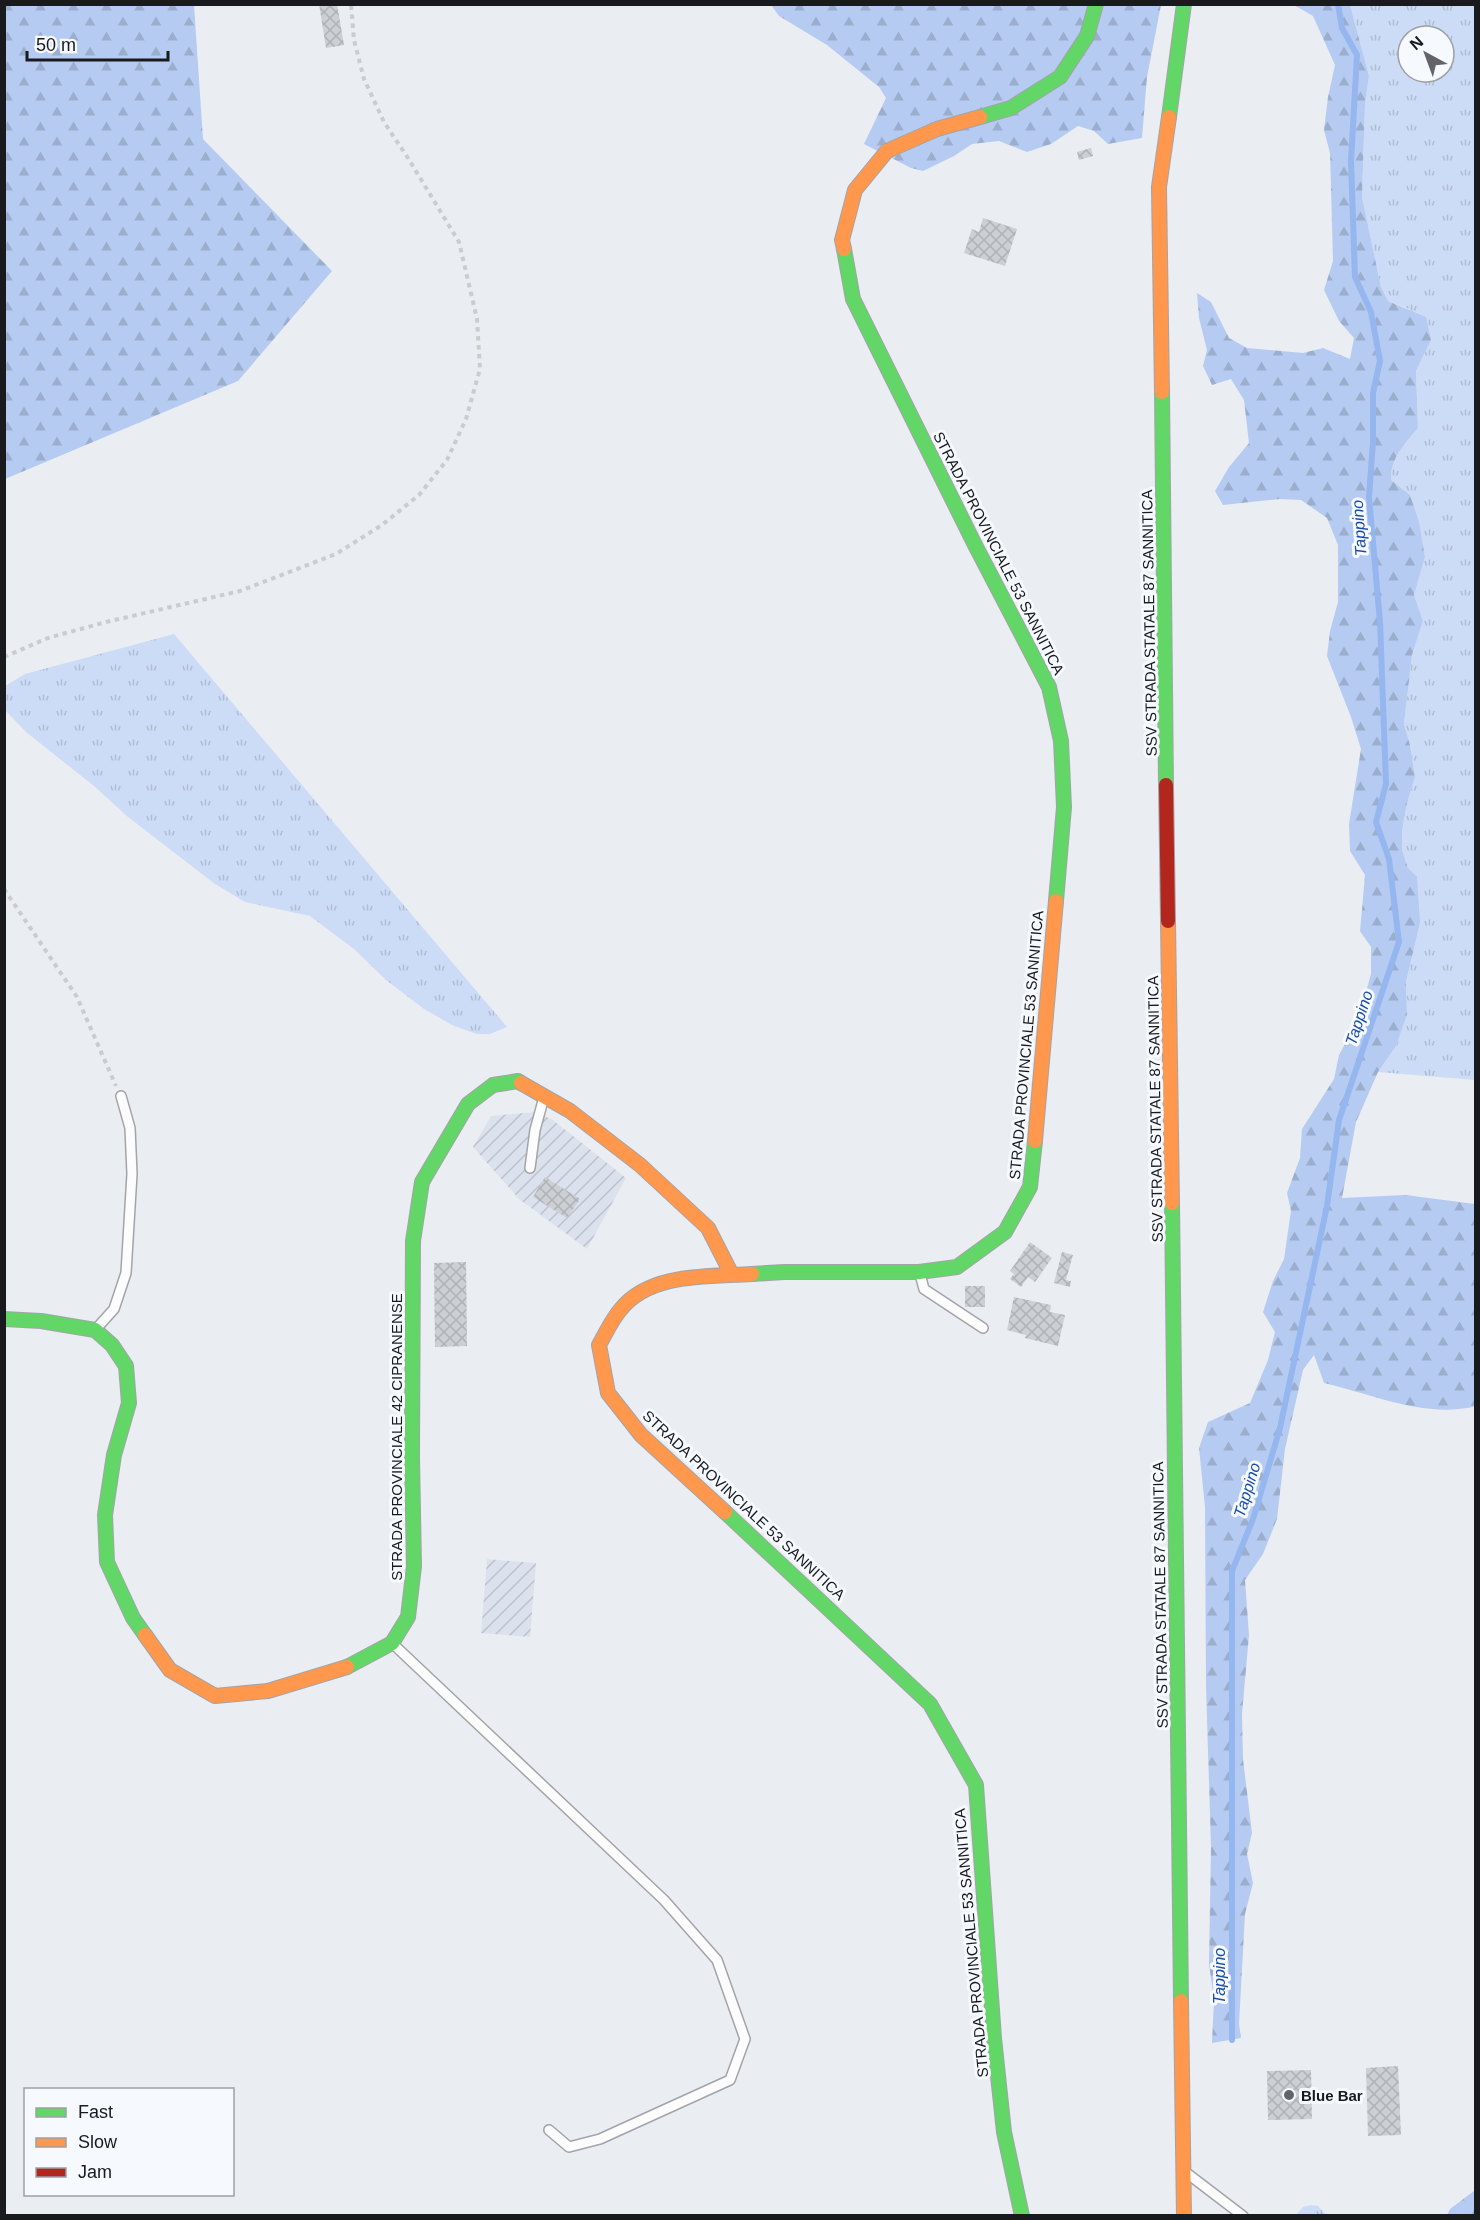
<svg xmlns="http://www.w3.org/2000/svg" width="1480" height="2220" font-family="Arial,sans-serif">
  <style>
    .industrial { fill: url(#industrial-furrows) }
    .grass { fill: url(#grass-tufts); fill-rule: evenodd }
    .forest { fill: url(#forest-firs) }
    .lines { fill: none; stroke-linecap: round; stroke-linejoin: round }
    .stream { stroke: #95b6ef; stroke-width: 6 }
    .building { fill: url(#building-cross-hatch) }
    .lane-casing { stroke: #a2a4a8; stroke-width: 12 }
    .fast-casing { stroke: #a2a4a8; stroke-width: 16 }
    .slow-casing { stroke: #a2a4a8; stroke-width: 16 }
    .jam-casing { stroke: #a2a4a8; stroke-width: 16 }
    .path { stroke: #cbccce; stroke-width: 4; stroke-dasharray: 4.5 4.5; stroke-linecap: butt }
    .lane { stroke: #fcfcfd; stroke-width: 9 }
    .fast { stroke: #63d668; stroke-width: 14 }
    .slow { stroke: #ff974d; stroke-width: 14 }
    .jam { stroke: #b3261e; stroke-width: 14 }
    .poi-dot { fill: #626468; stroke: #f6f9fe; stroke-width: 2 }
    .labels { text-anchor: middle; dominant-baseline: central; stroke-width: 6; stroke-linejoin: round; paint-order: stroke }
    .street-label { font-size: 15px; fill: #181a1d; stroke: #f6f9fe }
    .poi-label { font-size: 15px; font-weight: bold; fill: #181a1d; stroke: #f6f9fe; text-anchor: start }
    .water-label { font-size: 16px; font-style: italic; fill: #194da9; stroke: #f6f9fe }
  </style>
  <defs>
    <pattern id="industrial-furrows" width="10" height="10" patternUnits="userSpaceOnUse" patternTransform="scale(1.5)"><rect width="10" height="10" fill="#dce2ed"/><path d="M-1 1l2-2M0 10L10 0M9 11l2-2" fill="none" stroke="#bcc1cb"/></pattern>
    <pattern id="grass-tufts" width="24" height="20" patternUnits="userSpaceOnUse" patternTransform="scale(1.5)"><rect width="24" height="20" fill="#cddcf6"/><path d="M3 7l-1-3M5 7V3M7 7l1-3M15 17l-1-3M17 17v-4M19 17l1-3" fill="none" stroke="#afbcd2"/></pattern>
    <pattern id="forest-firs" width="22" height="20" patternUnits="userSpaceOnUse" patternTransform="scale(1.5)"><rect width="22" height="20" fill="#b6cbf1"/><path d="M5 1l3.5 6h-7zM16 11l3.5 6h-7z" fill="#9caece"/></pattern>
    <pattern id="building-cross-hatch" width="8" height="8" patternUnits="userSpaceOnUse" patternTransform="scale(1.5)"><rect width="8" height="8" fill="#cccfd3"/><path d="M0 0l8 8M0 8l8-8" fill="none" stroke="#aeb1b5"/></pattern>
  </defs>
  <rect width="100%" height="100%" fill="#eaedf2"/>
  <path class="industrial" d="M 536,1112 L 553,1120 L 626,1178 L 587,1249 L 519,1199 L 473,1147 L 491,1116 Z
    M 487,1559 L 536,1563 L 530,1637 L 481,1633 Z"/>
  <path class="grass" d="M 1350,5 L 1475,5 L 1475,1080 L 1378,1072 L 1396,1046 L 1407,1015 L 1406,982 L 1420,923 L 1408,868 L 1402,850 L 1402,831 L 1407,803 L 1415,777 L 1410,745 L 1404,724 L 1412,655 L 1423,621 L 1414,595 L 1425,557 L 1410,495 L 1391,480 C 1390,458 1405,443 1418,428 L 1416,371 L 1431,340 L 1409,309 L 1388,301 L 1381,287 L 1362,197 L 1365,104 L 1369,76 ZM 1408,36 L 1444,36 L 1444,72 L 1408,72 Z
    M 174,634 L 507,1027 L 490,1034 L 477,1034 L 454,1026 L 424,1009 L 386,980 L 354,949 L 310,916 L 245,902 L 215,884 L 128,817 L 94,786 L 26,732 L 5,710 L 5,686 L 25,674 Z
    M 1311,2205 L 1318,2206 L 1326,2215 L 1296,2215 L 1303,2207 Z"/>
  <path class="forest" d="M 5,4 L 194,5 L 203,139 L 332,271 L 238,381 L 5,479 Z
    M 771,5 L 1161,5 L 1147,77 L 1142,138 L 1108,144 L 1094,131 L 1078,126 L 1051,144 L 1027,152 L 999,141 L 972,144 L 954,156 L 923,171 L 911,168 L 864,144 L 886,98 L 879,87 L 827,45 L 779,16 Z
    M 1294,5 L 1350,5 L 1369,76 L 1365,104 L 1362,197 L 1381,287 L 1388,301 L 1426,317 L 1431,340 L 1416,371 L 1418,428 C 1405,443 1390,459 1391,480 L 1410,495 L 1419,522 L 1425,557 L 1414,595 L 1423,621 L 1412,655 L 1404,724 L 1410,745 L 1415,777 L 1407,803 L 1402,831 L 1402,850 L 1408,868 L 1417,877 L 1420,923 L 1406,982 L 1407,1015 L 1396,1046 L 1378,1072 L 1356,1122 L 1342,1198 L 1405,1195 L 1475,1204 L 1476,1406 C 1426,1419 1372,1394 1324,1383 L 1314,1355 L 1303,1370 L 1285,1449 L 1277,1519 L 1263,1554 L 1245,1580 L 1249,1635 L 1242,1714 L 1243,1759 L 1252,1833 L 1247,1854 L 1253,1883 L 1245,1914 L 1239,2024 L 1241,2038 L 1212,2043 L 1214,2000 L 1209,1964 L 1211,1847 L 1206,1686 L 1205,1507 L 1199,1448 L 1208,1422 L 1250,1403 L 1268,1360 L 1275,1332 L 1263,1312 L 1273,1281 L 1284,1259 L 1291,1211 L 1287,1193 L 1300,1158 L 1302,1129 L 1334,1079 L 1339,1055 L 1358,1020 L 1371,974 L 1371,947 L 1360,931 L 1365,875 L 1350,851 L 1349,824 L 1361,749 L 1351,717 L 1327,656 L 1330,631 L 1338,602 L 1338,545 L 1327,518 L 1301,500 L 1280,499 L 1223,505 L 1215,491 L 1229,467 L 1249,443 L 1244,400 L 1231,379 L 1212,385 L 1203,366 L 1207,350 L 1199,318 L 1197,293 L 1211,302 L 1229,338 L 1247,348 L 1303,353 L 1323,348 L 1350,359 L 1354,338 L 1339,321 L 1324,290 L 1333,261 L 1330,153 L 1324,130 L 1328,97 L 1335,65 L 1313,16 Z
    M 1474,2191 L 1475,2215 L 1447,2215 L 1450,2209 Z"/>
  <g class="lines">
    <path class="stream" d="M 1232,2040 L 1232,1571 L 1253,1519 L 1280,1428 L 1327,1206 L 1339,1120 L 1399,942 L 1389,859 L 1376,822 L 1386,784 L 1380,622 L 1369,497 L 1373,442 L 1373,393 L 1380,361 L 1371,312 L 1355,277 L 1351,161 L 1357,55 L 1342,28 L 1338,4"/>
  </g>
  <path class="building" d="M 319,4 L 337,4 L 344,45 L 326,48 Z
    M 1091,148 L 1093,156 L 1079,160 L 1077,152 Z
    M 983,218 L 1017,229 L 1005,266 L 964,253 L 972,229 L 979,232 Z
    M 545,1177 L 580,1199 L 567,1218 L 533,1197 Z
    M 1030,1242 L 1052,1258 L 1035,1282 L 1028,1277 L 1021,1287 L 1010,1279 L 1014,1274 L 1010,1271 Z
    M 1062,1252 L 1073,1255 L 1066,1280 L 1071,1281 L 1070,1287 L 1054,1283 Z
    M 466,1262 L 467,1346 L 435,1347 L 434,1263 Z
    M 965,1286 L 985,1286 L 985,1307 L 965,1307 Z
    M 1014,1297 L 1051,1305 L 1050,1312 L 1065,1315 L 1058,1346 L 1025,1338 L 1026,1335 L 1007,1330 Z
    M 1398,2066 L 1401,2135 L 1368,2136 L 1366,2068 Z
    M 1311,2070 L 1312,2119 L 1268,2120 L 1267,2071 Z"/>
  <g class="lines">
    <defs>
      <path id="lane" d="M 530,1168 L 535,1130 L 544,1097
        M 920,1274 L 924,1289 L 983,1328
        M 96,1329 L 114,1309 L 126,1273 L 132,1174 L 130,1128 L 121,1096
        M 392,1643 L 664,1900 L 717,1960 L 745,2039 L 730,2080 L 600,2139 L 569,2147 L 549,2130
        M 1188,2174 L 1243,2216"/>
      <path id="fast" d="M 980,117 L 1011,108 L 1060,77 L 1087,36 L 1096,4
        M 1169,117 L 1184,4
        M 844,249 L 853,299 L 975,545 L 1049,687 L 1061,741 L 1064,807 L 1056,901
        M 1162,392 L 1166,785
        M 1172,1203 L 1181,2001
        M 752,1274 L 784,1272 L 919,1272 L 957,1267 L 1005,1232 L 1030,1187 L 1035,1141
        M 4,1319 L 41,1321 L 95,1330 L 112,1345 L 126,1366 L 129,1403 L 114,1455 L 105,1515 L 107,1562 L 133,1618 L 145,1635
        M 725,1512 L 930,1704 L 976,1785 L 994,2038 L 1004,2132 L 1022,2216
        M 347,1667 L 392,1643 L 408,1617 L 414,1566 L 412,1458 L 413,1241 L 422,1182 L 468,1104 L 493,1085 L 518,1081 L 521,1083"/>
      <path id="slow" d="M 844,249 L 842,240 L 855,190 L 887,151 L 937,129 L 980,117
        M 1162,392 L 1159,187 L 1169,117
        M 1168,921 L 1172,1203
        M 521,1083 L 570,1111 L 640,1165 L 708,1228 L 732,1275
        M 1035,1141 L 1056,901
        M 725,1512 L 641,1435 L 608,1393 L 599,1345 C 606,1333 612,1319 621,1309 C 651,1272 710,1277 752,1274
        M 145,1635 L 170,1670 L 215,1696 L 268,1691 L 347,1667
        M 1181,2001 L 1184,2216"/>
      <path id="jam" d="M 1166,785 L 1168,921"/>
    </defs>
    <use href="#lane" class="lane-casing"/>
    <use href="#fast" class="fast-casing"/>
    <use href="#slow" class="slow-casing"/>
    <use href="#jam" class="jam-casing"/>
    <path class="path" d="M 4,657 L 48,638 L 106,622 L 240,591 L 336,554 L 382,525 L 419,495 L 447,460 L 466,419 L 480,369 L 477,319 L 459,242 L 408,158 L 384,122 L 364,79 L 354,40 L 351,4
      M 4,889 L 77,997 L 116,1086"/>
    <use href="#lane" class="lane"/>
    <use href="#fast" class="fast"/>
    <use href="#slow" class="slow"/>
    <use href="#jam" class="jam"/>
  </g>
  <circle class="poi-dot" cx="1289" cy="2095" r="6"/>
  <g class="labels">
    <g class="street-label">
      <text transform="translate(999 553) rotate(63)">STRADA PROVINCIALE 53 SANNITICA</text>
      <text transform="translate(1149 623) rotate(-91)">SSV STRADA STATALE 87 SANNITICA</text>
      <text transform="translate(1026 1045) rotate(-85)">STRADA PROVINCIALE 53 SANNITICA</text>
      <text transform="translate(1155 1109) rotate(-91)">SSV STRADA STATALE 87 SANNITICA</text>
      <text transform="translate(396 1437) rotate(-90)">STRADA PROVINCIALE 42 CIPRANENSE</text>
      <text transform="translate(744 1505) rotate(43)">STRADA PROVINCIALE 53 SANNITICA</text>
      <text transform="translate(1160 1595) rotate(-91)">SSV STRADA STATALE 87 SANNITICA</text>
      <text transform="translate(971 1943) rotate(-95)">STRADA PROVINCIALE 53 SANNITICA</text>
    </g>
    <g class="poi-label">
      <text x="1301" y="2095">Blue Bar</text>
    </g>
    <g class="water-label">
      <text transform="translate(1359 528) rotate(-94)">Tappino</text>
      <text transform="translate(1359 1018) rotate(-72)">Tappino</text>
      <text transform="translate(1247 1490) rotate(-73)">Tappino</text>
      <text transform="translate(1219 1976) rotate(-90)">Tappino</text>
    </g>
  </g>
  <rect width="1480" height="2220" fill="none" stroke="#181a1d" stroke-width="12"/>
  <rect x="24" y="2088" width="210" height="108" fill="#f6f9fe" stroke="#9da0a4" stroke-width="1.5"/>
  <rect x="36" y="2108" width="30" height="9" fill="#63d668" stroke="#9da0a4" stroke-width="1.5"/>
  <text x="78" y="2118" font-size="18" fill="#181a1d">Fast</text>
  <rect x="36" y="2138" width="30" height="9" fill="#ff974d" stroke="#9da0a4" stroke-width="1.5"/>
  <text x="78" y="2148" font-size="18" fill="#181a1d">Slow</text>
  <rect x="36" y="2168" width="30" height="9" fill="#b3261e" stroke="#9da0a4" stroke-width="1.5"/>
  <text x="78" y="2178" font-size="18" fill="#181a1d">Jam</text>
  <g transform="translate(1426 54) rotate(319)"><circle r="28" fill="#f6f9fe" stroke="#9da0a4" stroke-width="1.5"/>
  <path d="M0-4.5L10 22L0 15L-10 22Z" fill="#626468"/>
  <text y="-9" font-size="16" font-weight="bold" text-anchor="middle" fill="#181a1d">N</text>
  </g>
  <path d="M27 51v9h141v-9" fill="none" stroke="#181a1d" stroke-width="3"/>
  <text x="36" y="51" font-size="18" fill="#181a1d" stroke="#f6f9fe" stroke-width="4.5" paint-order="stroke">50 m</text>
</svg>
